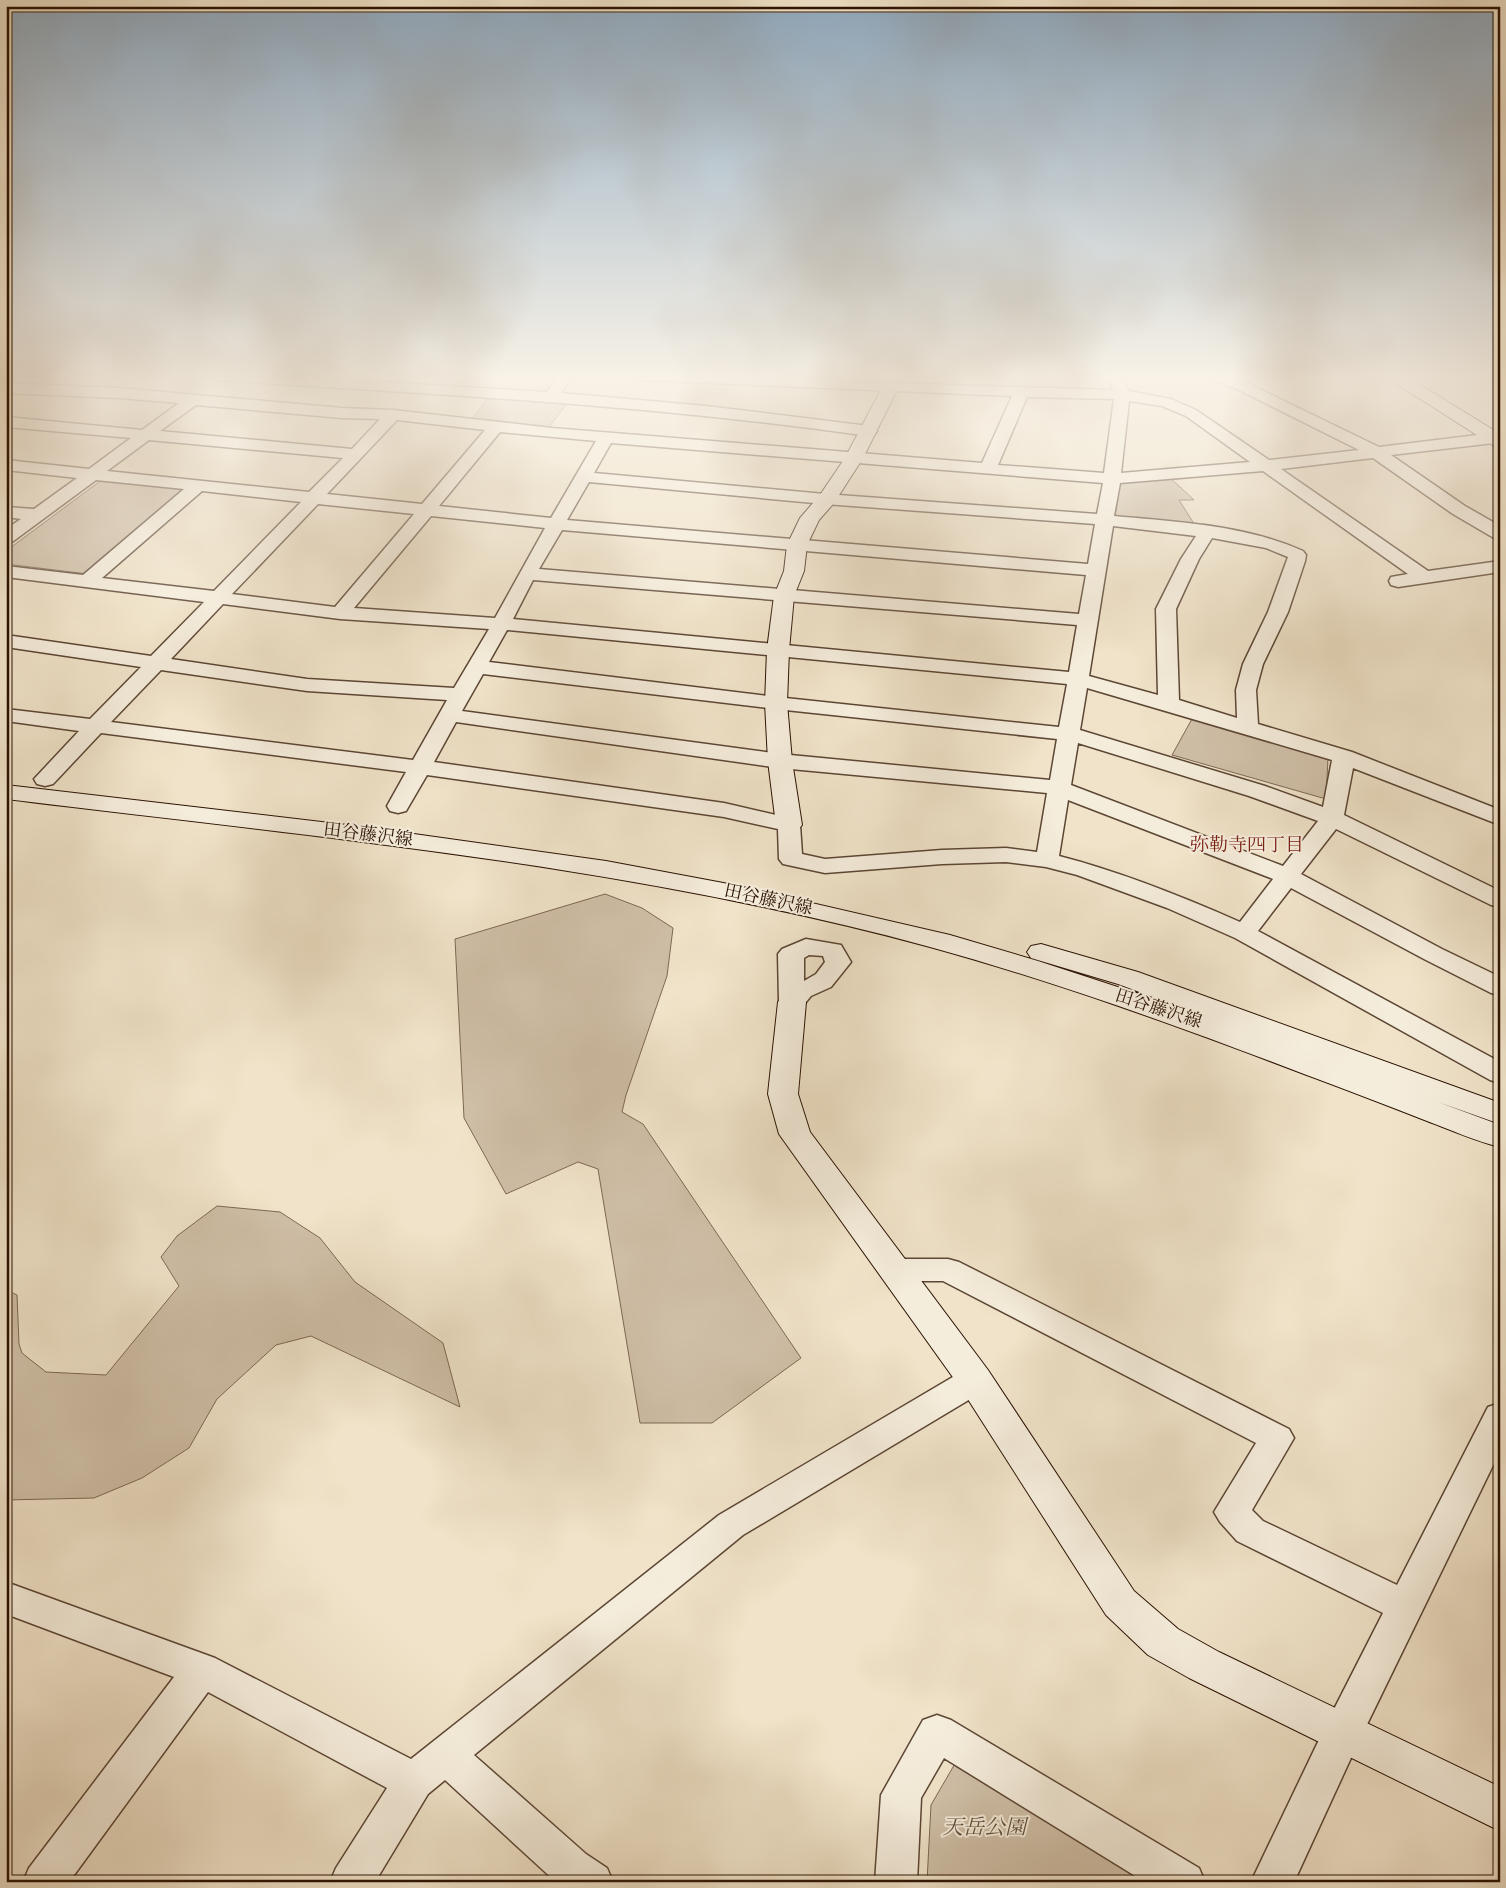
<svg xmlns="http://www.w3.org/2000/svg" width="1506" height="1888" font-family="'Sorts Mill Goudy','Noto Serif JP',serif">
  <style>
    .green { fill: #cfbfa7; stroke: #7d6854 }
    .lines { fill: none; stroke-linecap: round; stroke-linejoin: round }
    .street-casing { stroke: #5c4634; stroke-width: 3 }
    .secondary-casing { stroke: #2b1202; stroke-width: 2 }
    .street { fill: #f5eddc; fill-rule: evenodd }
    .secondary { fill: #f5eddc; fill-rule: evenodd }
    .labels { text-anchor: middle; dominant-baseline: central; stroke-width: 4; stroke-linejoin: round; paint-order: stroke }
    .street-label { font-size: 18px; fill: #2b1202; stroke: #f5eddc }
    .neighbourhood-label { font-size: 19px; fill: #7a1f14; stroke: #f5eddc }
    .near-park-label { font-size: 21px; font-style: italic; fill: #644f3c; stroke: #f5eddc }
  </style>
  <rect width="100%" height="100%" fill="#f0e3c9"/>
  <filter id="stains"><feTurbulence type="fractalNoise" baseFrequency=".004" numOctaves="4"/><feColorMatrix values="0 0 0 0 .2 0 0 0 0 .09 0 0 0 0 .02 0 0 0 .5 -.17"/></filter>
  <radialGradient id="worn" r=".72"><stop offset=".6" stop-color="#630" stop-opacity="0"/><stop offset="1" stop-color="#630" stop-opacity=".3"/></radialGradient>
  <path class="green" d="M 489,397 L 568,402 L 549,427 L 473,418 Z
    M 1167,475 L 1194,500 L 1179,500 L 1196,527 L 1115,516 L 1121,478 Z
    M 103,479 L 187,488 L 88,574 L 6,564 L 6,551 Z
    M 1193,717 L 1328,758 L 1326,799 L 1172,755 Z
    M 605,894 L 642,908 L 673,928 L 667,976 L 626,1095 L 622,1112 L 643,1124 L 801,1358 L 712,1423 L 640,1423 L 598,1169 L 578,1162 L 506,1194 L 464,1118 L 455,939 Z
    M 217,1206 L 280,1212 L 320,1238 L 355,1282 L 443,1343 L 460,1407 L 311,1336 L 276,1345 L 217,1399 L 189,1448 L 142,1478 L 94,1498 L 6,1500 L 6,1290 L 17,1295 L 19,1344 L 22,1353 L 46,1372 L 106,1375 L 179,1286 L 161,1257 L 177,1236 Z
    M 960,1755 L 1167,1882 L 927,1882 L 931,1805 Z"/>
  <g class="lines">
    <defs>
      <path id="street" d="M 208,376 L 283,376 L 547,392 L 558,376 L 572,376 L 561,393 L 706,406 L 869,426 L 875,428 L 877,431 L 875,434 L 869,436 C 652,405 434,394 215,380 L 210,379 Z
        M 635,376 L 729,376 L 890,383 L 1113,390 L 1109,376 L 1123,376 L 1128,391 L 1171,399 L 1196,410 L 1269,460 L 1359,450 L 1237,389 L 1211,379 L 1209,376 L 1229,376 L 1247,383 L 1379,447 L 1494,433 L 1500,435 L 1500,441 L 1494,443 L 1391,455 L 1465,506 L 1500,526 L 1500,539 L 1494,538 L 1453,514 L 1373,458 L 1281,469 L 1428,571 L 1500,561 L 1500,572 L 1398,587 L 1391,585 L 1389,581 L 1391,577 L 1408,574 L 1263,471 L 1120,483 L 1114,516 C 1178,522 1245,525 1303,551 L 1306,555 L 1305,561 L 1288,612 L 1263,664 L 1256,690 L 1258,724 L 1352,752 L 1500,810 L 1500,825 L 1353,768 L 1344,815 L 1500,891 L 1500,907 L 1491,905 L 1336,829 L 1301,874 L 1442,949 L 1500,977 L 1500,995 L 1491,993 L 1424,959 L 1291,888 L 1258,931 L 1500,1062 L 1500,1083 L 1490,1080 L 1235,938 L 1167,908 L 1077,875 L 1046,867 L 1006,862 L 942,864 L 825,873 L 783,864 L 779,859 L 778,829 L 724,817 L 427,775 L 406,811 L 398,813 L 390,811 L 387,806 L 406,772 L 101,733 L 53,784 L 45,786 L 37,784 L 34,779 L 79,731 L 6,721 L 6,709 L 90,719 L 141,667 L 6,647 L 6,635 L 151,656 L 204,602 L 6,577 L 6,566 L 83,575 L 184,489 L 96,480 L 12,542 L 6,543 L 6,529 L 21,519 L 6,517 L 6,507 L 34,509 L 77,478 L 6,470 L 6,460 L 89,469 L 131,438 L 6,427 L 6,417 L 142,430 L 179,403 L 119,398 L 6,393 L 6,383 L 119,388 L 342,408 L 393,410 L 552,428 L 982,463 L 1012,396 L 642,380 L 637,379 ZM 1027,397 L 1114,399 L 1104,473 L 998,465 ZM 1129,401 L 1162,406 L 1186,416 L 1250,462 L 1121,473 ZM 196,405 L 342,418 L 380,419 L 352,449 L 160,431 ZM 397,420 L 485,430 L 422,504 L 327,494 ZM 500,432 L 596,441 L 551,518 L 439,506 ZM 149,440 L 343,458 L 309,492 L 107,471 ZM 611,443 L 1103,483 L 1097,514 L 825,494 L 594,473 ZM 589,482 L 825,504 L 1095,524 L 1088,564 L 567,520 ZM 202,491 L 301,502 L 214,591 L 102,578 ZM 318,504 L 414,514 L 335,607 L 232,594 ZM 431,516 L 545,528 L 495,618 L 354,608 ZM 1113,526 L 1196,536 L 1181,559 L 1156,609 L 1158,695 L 1089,676 ZM 562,530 L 1086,575 L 1079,614 L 539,569 ZM 1212,538 L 1266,548 L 1288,557 L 1268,612 L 1243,664 L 1236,690 L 1237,718 L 1179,700 L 1176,609 L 1199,559 ZM 533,580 L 1077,625 L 1069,672 L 513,619 ZM 223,604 L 340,619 L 489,629 L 454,688 L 307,679 L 171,659 ZM 507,630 L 1067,684 L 1059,727 L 776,697 L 489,662 ZM 161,670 L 307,691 L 447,700 L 413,760 L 111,722 ZM 483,674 L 776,709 L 1057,739 L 1050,780 L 780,754 L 462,711 ZM 1087,688 L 1332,760 L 1323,807 L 1265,786 L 1080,730 ZM 456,722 L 780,768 L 1047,793 L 1037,852 L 1006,848 L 942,850 L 825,859 L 802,854 L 800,825 L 797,820 L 789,818 L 724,803 L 434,762 ZM 1078,743 L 1249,796 L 1318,821 L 1283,866 L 1071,785 ZM 1068,800 L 1273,879 L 1240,922 C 1181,896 1121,872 1059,856 Z
        M 806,939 L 841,945 L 851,962 L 831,987 L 811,996 L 801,1008 L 792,1010 L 783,1008 L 779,1002 L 778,954 L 782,949 ZM 809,955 L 823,956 L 825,962 L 816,974 L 804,981 L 804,958 Z
        M 896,1259 L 948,1259 L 959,1262 L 1289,1429 L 1294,1438 L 1252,1510 L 1263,1521 L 1397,1585 L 1488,1407 L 1500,1403 L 1500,1451 L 1356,1747 L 1294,1882 L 1251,1882 L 1328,1721 L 1383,1613 L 1237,1541 L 1220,1522 L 1214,1512 L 1256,1443 L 943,1281 L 896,1281 L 885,1278 L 881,1270 L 885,1262 Z
        M 975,1367 L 987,1371 L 991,1380 L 987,1389 L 743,1535 L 474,1755 L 586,1854 L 607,1868 L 613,1882 L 556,1882 L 445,1780 L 428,1794 L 375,1882 L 330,1882 L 336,1868 L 387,1788 L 208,1692 L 69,1882 L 23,1882 L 29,1868 L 174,1677 L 6,1614 L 6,1582 L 215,1658 L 411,1759 L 719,1515 L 963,1371 Z
        M 937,1715 L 951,1720 L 1199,1868 L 1205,1882 L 1145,1882 L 944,1758 L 921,1798 L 917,1882 L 875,1882 L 881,1795 L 923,1720 Z"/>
      <path id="secondary" d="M 1387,376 L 1406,376 L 1500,434 L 1500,447 L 1494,446 L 1389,379 Z
        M 1482,376 L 1500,376 L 1500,382 L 1484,379 Z
        M 890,383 L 896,384 L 898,388 L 863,458 L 834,503 L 819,520 L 807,545 L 804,571 L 794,596 L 789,650 L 787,703 L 792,761 L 802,825 L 798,830 L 789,833 L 780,830 L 776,825 L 768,761 L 765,703 L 767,650 L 774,596 L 784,571 L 787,545 L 800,518 L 820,495 L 845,458 L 882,388 L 884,384 Z
        M 6,785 L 364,827 L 606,861 L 734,885 L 950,935 L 1038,961 L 1185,1009 L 1118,984 L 1031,958 L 1027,952 L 1031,946 L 1041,944 L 1138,972 L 1500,1103 L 1500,1124 L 1438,1102 L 1500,1125 L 1500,1147 C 1475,1141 1451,1130 1427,1121 C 1386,1105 1345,1089 1304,1074 C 1181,1027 1057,982 930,947 C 630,865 315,837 6,799 Z
        M 792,993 L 802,996 L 806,1002 L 798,1094 L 810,1132 L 988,1370 L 1134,1591 L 1178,1629 L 1219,1652 L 1500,1787 L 1500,1831 L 1189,1678 L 1148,1655 L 1106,1615 L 962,1390 L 779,1134 L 768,1094 L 778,1002 L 782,996 Z"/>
    </defs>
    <use href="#street" class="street-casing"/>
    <use href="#secondary" class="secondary-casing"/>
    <use href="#street" class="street"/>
    <use href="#secondary" class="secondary"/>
  </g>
  <linearGradient id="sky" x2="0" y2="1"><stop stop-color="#90aac0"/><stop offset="0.59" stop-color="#f8f2e7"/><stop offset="1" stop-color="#f8f2e7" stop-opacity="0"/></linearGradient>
  <rect width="1506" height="640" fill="url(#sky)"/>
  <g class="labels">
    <g class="street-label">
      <text transform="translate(368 836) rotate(7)">田谷藤沢線</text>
      <text transform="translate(768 901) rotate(12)">田谷藤沢線</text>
      <text transform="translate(1158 1010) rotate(18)">田谷藤沢線</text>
    </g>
    <g class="neighbourhood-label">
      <text x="1247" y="846">弥勒寺四丁目</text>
    </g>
    <g class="near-park-label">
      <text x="984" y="1829">天岳公園</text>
    </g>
  </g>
  <rect width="1506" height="1888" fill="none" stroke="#f0e3c9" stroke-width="25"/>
  <rect x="8" y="8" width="1491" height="1873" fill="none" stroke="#2b1202" stroke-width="2.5"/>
  <rect x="12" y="12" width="1481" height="1863" fill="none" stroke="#2b1202"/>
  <rect width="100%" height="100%" filter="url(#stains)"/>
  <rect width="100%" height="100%" fill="url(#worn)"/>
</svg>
